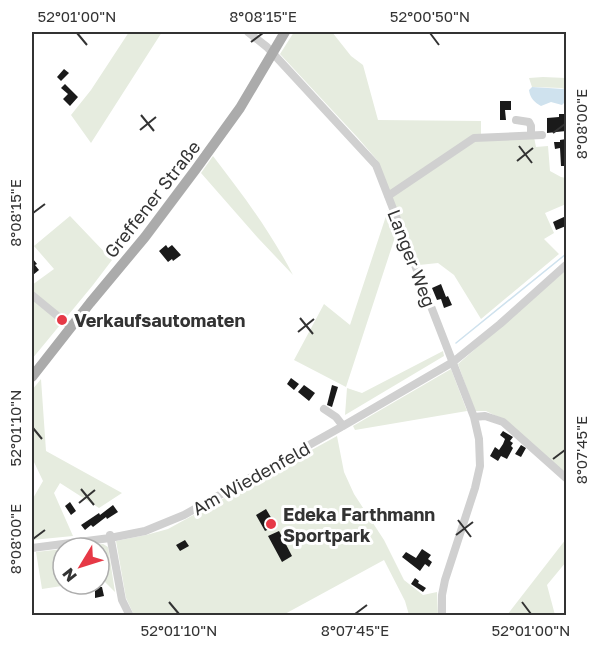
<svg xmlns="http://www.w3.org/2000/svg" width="598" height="647" font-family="'Golos Text',sans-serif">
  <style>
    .green { fill: #e6ecdf }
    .water { fill: #cfe2ee }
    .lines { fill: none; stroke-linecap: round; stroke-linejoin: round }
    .stream { stroke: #cfe2ee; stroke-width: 1.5 }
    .building { fill: #1a1a1a }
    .minor { stroke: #d0d0d0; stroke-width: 8 }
    .major { stroke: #ababab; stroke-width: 10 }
    .ticks { fill: none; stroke: #333; stroke-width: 2 }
    .poi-dot { fill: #e63946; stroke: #fff; stroke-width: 2 }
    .labels { text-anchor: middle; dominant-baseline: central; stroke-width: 6; stroke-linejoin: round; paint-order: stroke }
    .street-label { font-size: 18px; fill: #333; stroke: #fff }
    .poi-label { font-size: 18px; font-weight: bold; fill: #333; stroke: #fff; text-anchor: start }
    .neatline { fill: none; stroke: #333; stroke-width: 2 }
    .ticks-label { font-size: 15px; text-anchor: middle; fill: #333 }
  </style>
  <rect width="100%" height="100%" fill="#fff"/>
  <path class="green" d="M 129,32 L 162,32 L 91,143 L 71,115 L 91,90 Z
    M 294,32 L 332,32 L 351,56 L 363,65 L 378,120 L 481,121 L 481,135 L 390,192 L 377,160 L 358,138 L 280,54 Z
    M 543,77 L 566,78 L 566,94 L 564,89 L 562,88 L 532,87 L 529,78 Z
    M 534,137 L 536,147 L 548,146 L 550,171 L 561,177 L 566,178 L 566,204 L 545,213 L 554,233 L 544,239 L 559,254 L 481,319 L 454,275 L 438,263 L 419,265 L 392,197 L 477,140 Z
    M 213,156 C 243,195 270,231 293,275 L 258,238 L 201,173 Z
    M 388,210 L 397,231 L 346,387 L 294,360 L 324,304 L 350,325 Z
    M 70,216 L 112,260 L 93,285 L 32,359 L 32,285 L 54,269 L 34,246 Z
    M 566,270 L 566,475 L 504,420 L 486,411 L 475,411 L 458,364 Z
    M 443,351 L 444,356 L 345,415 L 347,388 L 362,393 Z
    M 451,369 L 467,411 L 355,430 L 353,426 Z
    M 41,379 L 46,451 L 122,493 L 99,508 L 60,483 L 54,493 L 73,536 L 32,540 L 32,500 L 43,481 L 33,460 L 32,390 Z
    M 337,436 L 344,472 L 354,494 L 384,540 L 404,580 L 423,595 L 437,592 L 438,615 L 409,615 L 405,601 L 384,560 L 283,615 L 134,615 L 126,598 L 116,541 L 146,535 L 168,529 Z
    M 566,539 L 566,562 L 547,585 L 555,615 L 507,615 Z
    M 103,544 L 108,547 L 115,592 L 103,580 L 99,580 L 99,548 L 69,548 Z
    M 63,549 L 63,584 L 75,584 L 42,589 L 36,552 Z"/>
  <path class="water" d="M 532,87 L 564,89 L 566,94 L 566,101 L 562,105 L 551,102 L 541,106 C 534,102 530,98 529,90 Z"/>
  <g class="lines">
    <path class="stream" d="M 456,343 L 566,254"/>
  </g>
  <path class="building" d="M 64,69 L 69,73 L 61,81 L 57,77 Z
    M 65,84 L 78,97 L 70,106 L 63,99 L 68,94 L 61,88 Z
    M 500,101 L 511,101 L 511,110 L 505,110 L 506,120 L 500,120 Z
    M 559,114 L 566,114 L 566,131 L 547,133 L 547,118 L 559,117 Z
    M 566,139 L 566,166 L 561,166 L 560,148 L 555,149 L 554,142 L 560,142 L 560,140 Z
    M 566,216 L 566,226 L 556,230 L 553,222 Z
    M 166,245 L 168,248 L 172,245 L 181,255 L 173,261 L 172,259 L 168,262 L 159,251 Z
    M 33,259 L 37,264 L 35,265 L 39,270 L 33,275 L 32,260 Z
    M 441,284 L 446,297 L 448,296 L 452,305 L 444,308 L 441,299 L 437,300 L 432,288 Z
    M 291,378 L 299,384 L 294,390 L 287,384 Z
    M 304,385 L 315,393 L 309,401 L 298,392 Z
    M 332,385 L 338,387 L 332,407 L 327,405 Z
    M 503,431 L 513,437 L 510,441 L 513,443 L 511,446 L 513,448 L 507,459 L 501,456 L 498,461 L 490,456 L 495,447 L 499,450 L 503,444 L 505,439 L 500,435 Z
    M 521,445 L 526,448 L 521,457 L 515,454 Z
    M 70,502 L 76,511 L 71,515 L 65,506 Z
    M 113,505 L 118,512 L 107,519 L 106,517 L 93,527 L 91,525 L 85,530 L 81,525 L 99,513 L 100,515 Z
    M 266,509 L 276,526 L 265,531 L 256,515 Z
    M 279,531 L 292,556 L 282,562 L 268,536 Z
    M 185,540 L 189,546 L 180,551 L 176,545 Z
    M 422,549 L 431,555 L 428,559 L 432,562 L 429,567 L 425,564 L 420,571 L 402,557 L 406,552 L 416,558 Z
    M 415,578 L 419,581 L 418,583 L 426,588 L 423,592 L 411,584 Z
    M 95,587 L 102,587 L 104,596 L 95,598 Z"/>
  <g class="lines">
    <path class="minor" d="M 248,32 L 267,47 L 376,165 L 474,417 L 479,439 L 480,466 L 475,488 L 445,580 L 442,595 L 442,616
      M 516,120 L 529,122 L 531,126 L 531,135
      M 388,196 L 474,138 L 542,135
      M 32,295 L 71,327
      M 324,409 L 336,417 L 343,426
      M 474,417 L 485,416 L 503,422 L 566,478
      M 110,535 L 122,600 L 130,616
      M 32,548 L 110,538 L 145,531 L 184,515 L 343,426 L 453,362 L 500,324 L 566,265"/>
    <path class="major" d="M 32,377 L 90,303 L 145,237 L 196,169 L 240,108 L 285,32"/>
  </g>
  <path class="ticks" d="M 77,33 L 87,45M 430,33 L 439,45M 251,42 L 263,33M 141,115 L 154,131M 140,130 L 156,117M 553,133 L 565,124M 519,146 L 532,163M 517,161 L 533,148M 33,213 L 45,204M 300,318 L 313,334M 298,332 L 314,319M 33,428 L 42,439M 553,459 L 565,450M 81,489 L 94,505M 79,503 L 95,490M 458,520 L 471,537M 456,535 L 473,522M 33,539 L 45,530M 169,602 L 179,614M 522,602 L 531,614M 355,614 L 367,605"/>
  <g class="poi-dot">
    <circle cx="62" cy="320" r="6"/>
    <circle cx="271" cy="524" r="6"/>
  </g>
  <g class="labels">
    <g class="street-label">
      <text transform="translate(152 199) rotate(-52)">Greffener Straße</text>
      <text transform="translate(412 258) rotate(69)">Langer Weg</text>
      <text transform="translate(251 478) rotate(-29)">Am Wiedenfeld</text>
    </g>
    <g class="poi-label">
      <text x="74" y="320">Verkaufsautomaten</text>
      <text x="283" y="514">Edeka Farthmann<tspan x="283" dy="21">Sportpark</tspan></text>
    </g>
  </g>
  <rect width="598" height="647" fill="none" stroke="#ffffff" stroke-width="66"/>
  <g transform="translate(81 566) rotate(232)"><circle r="28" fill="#ffffff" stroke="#adadad" stroke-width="1.5"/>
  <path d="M0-4.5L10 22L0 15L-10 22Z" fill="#e63946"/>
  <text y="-9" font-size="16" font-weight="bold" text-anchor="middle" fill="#333333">N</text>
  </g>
  <rect x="33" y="33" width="532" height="581" class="neatline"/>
  <g class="ticks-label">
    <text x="77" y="22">52°01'00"N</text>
    <text x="263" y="22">8°08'15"E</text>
    <text x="430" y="22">52°00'50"N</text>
    <text transform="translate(582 124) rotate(-90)" y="5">8°08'00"E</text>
    <text transform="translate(16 213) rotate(-90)" y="5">8°08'15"E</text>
    <text transform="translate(16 428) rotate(-90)" y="5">52°01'10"N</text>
    <text transform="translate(582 450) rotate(-90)" y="5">8°07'45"E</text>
    <text transform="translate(16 539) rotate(-90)" y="5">8°08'00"E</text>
    <text x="179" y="636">52°01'10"N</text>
    <text x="355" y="636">8°07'45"E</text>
    <text x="531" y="636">52°01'00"N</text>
  </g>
</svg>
